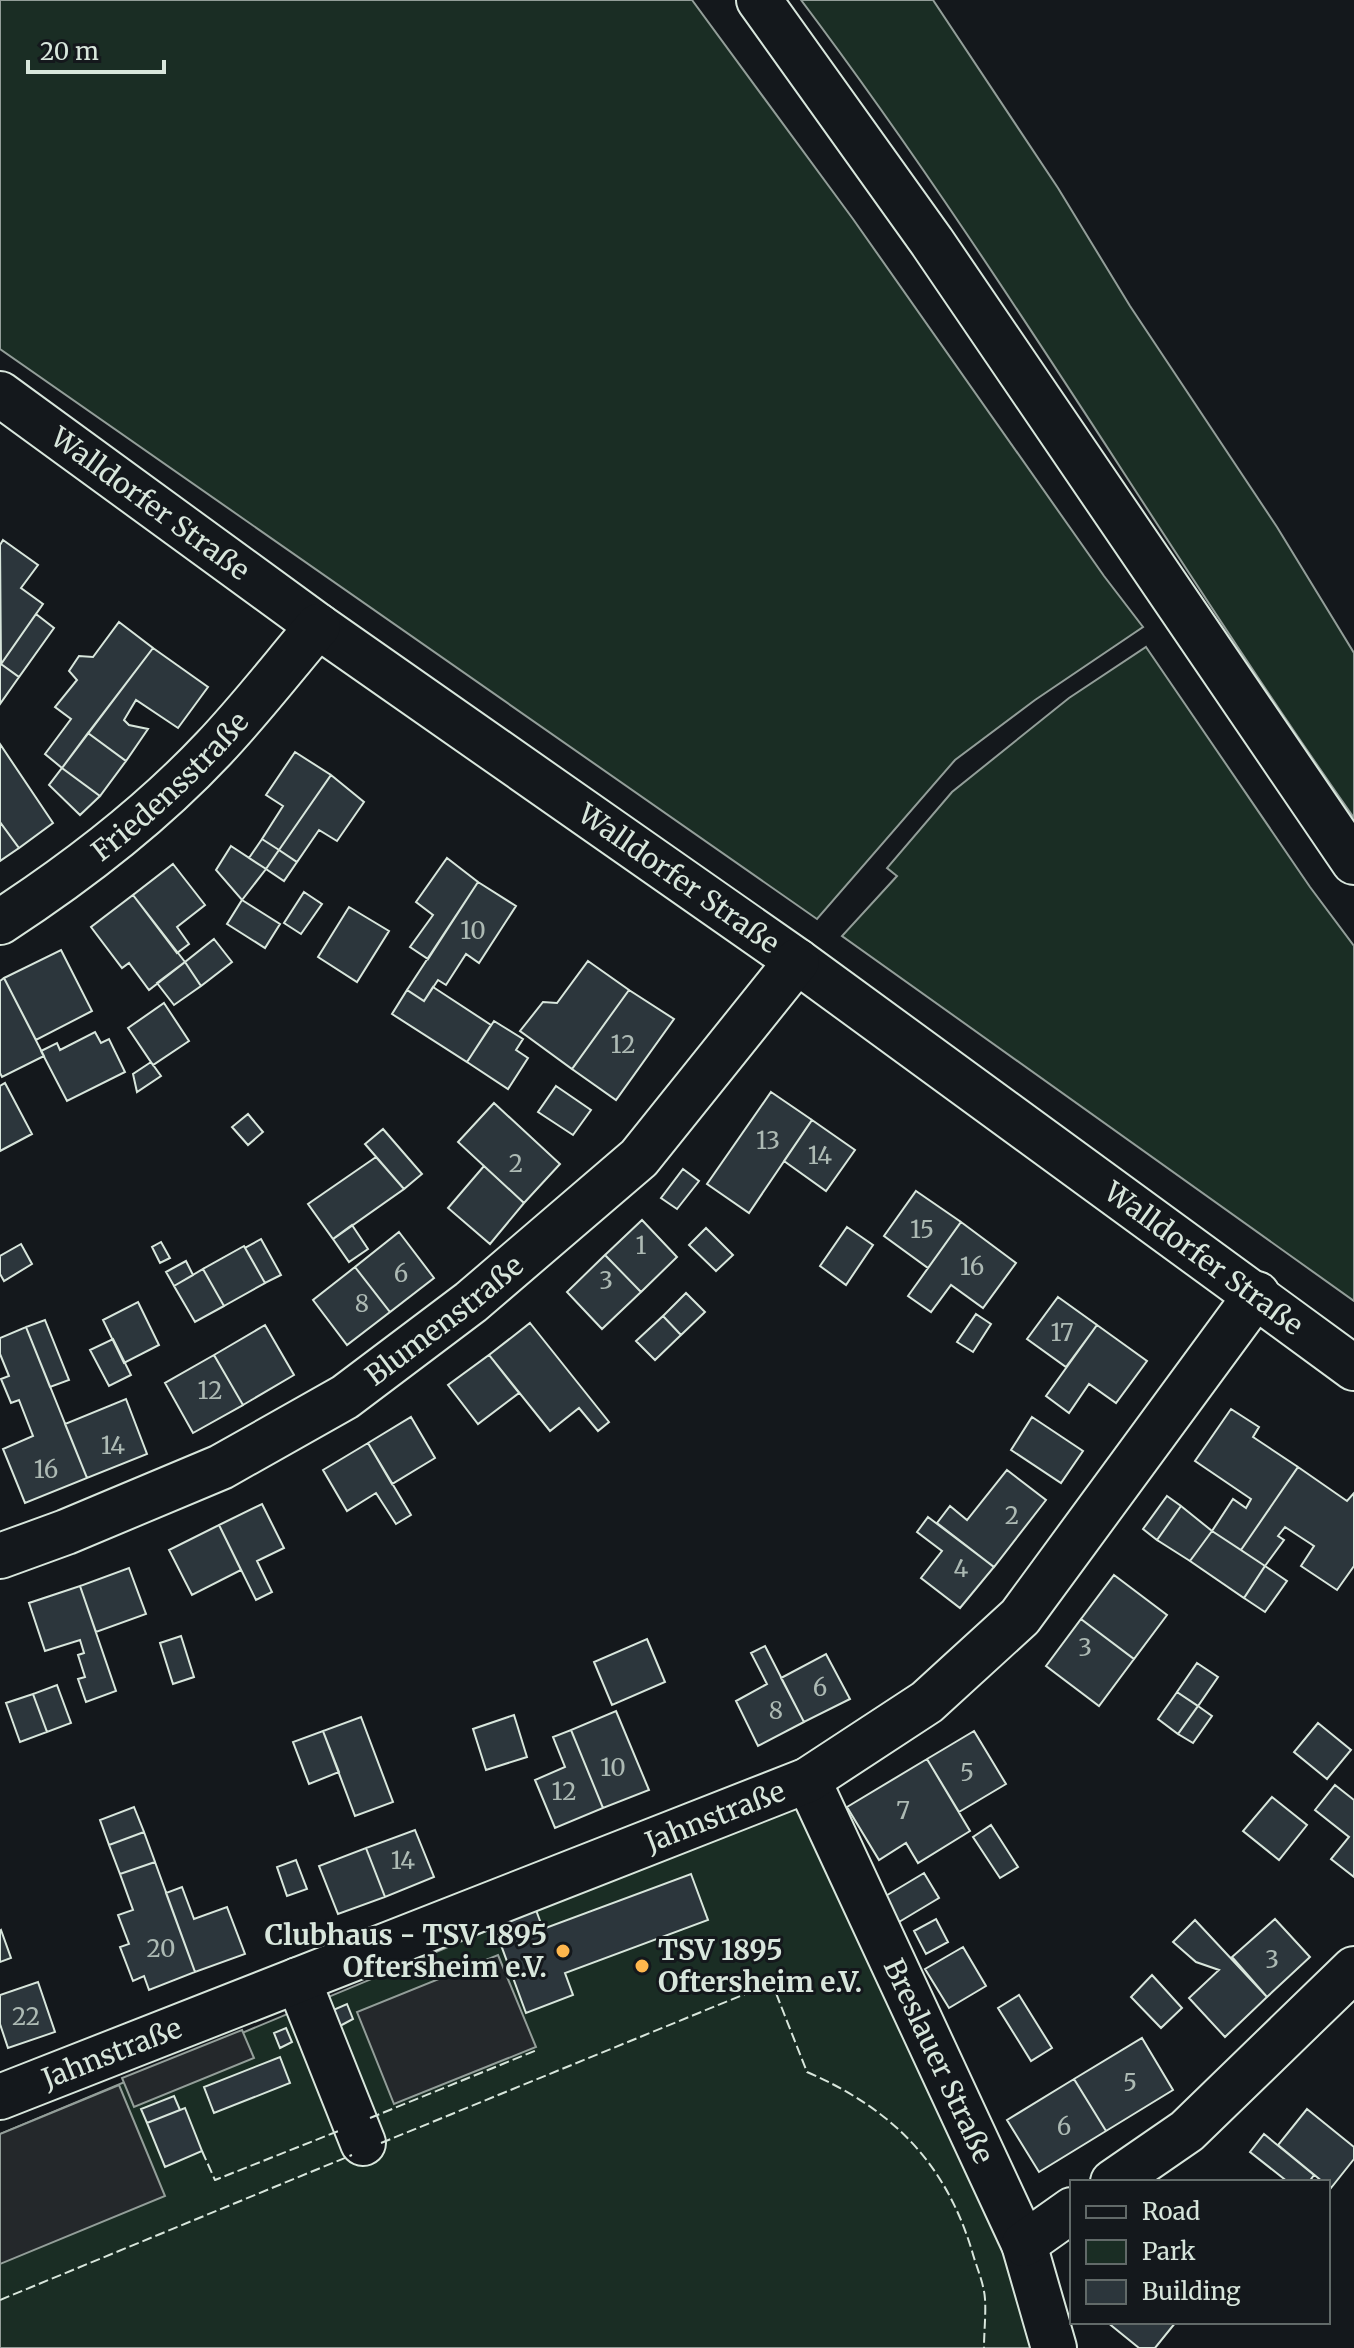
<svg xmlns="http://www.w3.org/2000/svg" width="1354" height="2348" font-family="Merriweather,serif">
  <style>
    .green { fill: #1a2d24; stroke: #939e99; stroke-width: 2 }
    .parking { fill: #24282b; stroke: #939e99; stroke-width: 2 }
    .building { fill: #2c363c; stroke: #d8e6dc; stroke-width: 2 }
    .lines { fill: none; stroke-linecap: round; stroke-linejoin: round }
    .minor-casing { stroke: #d8e6dc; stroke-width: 48 }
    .major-casing { stroke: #d8e6dc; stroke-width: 48 }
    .minor { stroke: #14181c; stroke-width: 44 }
    .major { stroke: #14181c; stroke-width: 44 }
    .fence { stroke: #d8e6dc; stroke-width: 2; stroke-dasharray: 10 4; stroke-linecap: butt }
    .poi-dot { fill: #ffb74d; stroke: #14181c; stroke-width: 3 }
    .labels { text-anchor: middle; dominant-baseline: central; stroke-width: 6; stroke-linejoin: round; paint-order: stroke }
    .number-label { font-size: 24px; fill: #adbab4 }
    .street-label { font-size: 28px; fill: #d8e6dc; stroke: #14181c }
    .poi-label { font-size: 28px; font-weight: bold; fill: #d8e6dc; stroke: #14181c; text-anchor: end }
  </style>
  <rect width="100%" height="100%" fill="#14181c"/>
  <path class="green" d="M 0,0 L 692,0 L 853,219 L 1104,576 L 1143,627 L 1035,700 L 955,760 L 817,919 L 0,349 Z
    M 801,0 L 933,0 L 1058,188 L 1130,306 L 1277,527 L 1354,653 L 1354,818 C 1165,549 999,263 801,0 Z
    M 1146,647 L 1310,887 L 1354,946 L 1354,1301 L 842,936 L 897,876 L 887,868 L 952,792 L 1069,698 Z
    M 803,1799 L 1047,2348 L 0,2348 L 0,2134 Z"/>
  <path class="parking" d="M 498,1955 L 536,2047 L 394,2104 L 357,2012 Z
    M 242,2030 L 254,2058 L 134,2107 L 122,2078 Z
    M 119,2085 L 165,2196 L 0,2264 L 0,2134 Z"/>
  <path class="building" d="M 3,540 L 38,565 L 21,588 L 43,604 L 1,664 L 0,545 Z
    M 36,614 L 54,628 L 19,677 L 1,664 Z
    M 119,622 L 153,648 L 62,768 L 45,754 L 71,719 L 55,707 L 77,680 L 69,671 L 79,656 L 93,657 Z
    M 153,648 L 208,687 L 178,728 L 136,700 L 124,720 L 129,725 L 148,729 L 126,761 L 88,733 Z
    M 1,664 L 19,677 L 0,704 L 0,665 Z
    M 88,733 L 126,761 L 100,796 L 62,768 Z
    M 0,744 L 53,823 L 19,848 L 0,822 Z
    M 295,752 L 331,775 L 279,850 L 262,839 L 283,806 L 266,795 Z
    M 62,768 L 100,796 L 80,815 L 49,785 Z
    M 331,775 L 364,802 L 337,841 L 319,830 L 297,862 L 279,850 Z
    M 0,822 L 19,848 L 0,861 Z
    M 262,839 L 279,850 L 266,869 L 249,858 Z
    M 231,846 L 266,869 L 242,900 L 216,870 Z
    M 279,850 L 297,862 L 284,881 L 266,869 Z
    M 447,858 L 478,882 L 428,959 L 410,947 L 433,915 L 416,902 Z
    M 173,864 L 205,905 L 177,927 L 189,944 L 177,953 L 133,895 Z
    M 478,882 L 516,906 L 479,963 L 466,954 L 446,985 L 438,980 L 424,1001 L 407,990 Z
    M 304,892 L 322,904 L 301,934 L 284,923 Z
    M 133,895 L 185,962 L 149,990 L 129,963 L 122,968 L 91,927 Z
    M 242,900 L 280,924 L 265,948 L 227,924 Z
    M 349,907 L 389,931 L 357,982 L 318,957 Z
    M 214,939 L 232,962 L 201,986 L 185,962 Z
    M 61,950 L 92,1011 L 36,1040 L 4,978 Z
    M 588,961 L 629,990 L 572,1069 L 520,1031 L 543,1002 L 557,1003 Z
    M 185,962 L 201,986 L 174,1005 L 157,983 Z
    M 4,978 L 44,1056 L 2,1077 L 0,1073 L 0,981 Z
    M 433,987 L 491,1025 L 467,1062 L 392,1014 L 407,990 L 424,1001 Z
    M 629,990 L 674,1019 L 616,1100 L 572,1069 Z
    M 164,1003 L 189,1041 L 153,1065 L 128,1028 Z
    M 494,1021 L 523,1039 L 516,1050 L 528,1058 L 508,1089 L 467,1062 Z
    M 95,1032 L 101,1043 L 109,1039 L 125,1072 L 67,1101 L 41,1051 L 57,1043 L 60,1050 Z
    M 151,1062 L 161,1076 L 137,1092 L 133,1074 Z
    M 5,1083 L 32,1134 L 0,1151 L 0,1086 Z
    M 556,1086 L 591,1110 L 573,1135 L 538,1112 Z
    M 771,1092 L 812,1120 L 749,1213 L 707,1184 Z
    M 494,1103 L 560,1164 L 524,1203 L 458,1142 Z
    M 248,1114 L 263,1132 L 248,1145 L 232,1127 Z
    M 812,1120 L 855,1150 L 826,1191 L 784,1161 Z
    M 383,1129 L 422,1174 L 404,1189 L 365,1144 Z
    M 376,1157 L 404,1189 L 333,1239 L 308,1204 Z
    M 484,1166 L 524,1203 L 490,1244 L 448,1208 Z
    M 683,1169 L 699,1181 L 677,1209 L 661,1198 Z
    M 916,1191 L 961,1222 L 928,1268 L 884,1236 Z
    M 642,1220 L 677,1257 L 641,1292 L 605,1255 Z
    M 961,1222 L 1016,1263 L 983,1308 L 951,1285 L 931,1312 L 908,1296 Z
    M 352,1225 L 368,1249 L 349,1262 L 333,1239 Z
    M 847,1227 L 873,1245 L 846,1285 L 820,1266 Z
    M 706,1228 L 733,1255 L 716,1271 L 689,1245 Z
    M 399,1232 L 434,1278 L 390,1312 L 355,1267 Z
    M 261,1239 L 281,1275 L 265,1283 L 245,1248 Z
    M 161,1242 L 170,1258 L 160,1263 L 152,1247 Z
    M 21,1244 L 32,1264 L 4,1281 L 0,1274 L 0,1256 Z
    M 244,1246 L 265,1283 L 224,1306 L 203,1269 Z
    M 605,1255 L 641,1292 L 602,1329 L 567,1292 Z
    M 186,1261 L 193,1275 L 174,1286 L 166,1272 Z
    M 355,1267 L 390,1312 L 347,1345 L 313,1300 Z
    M 203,1269 L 224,1306 L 195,1322 L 174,1286 Z
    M 686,1293 L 705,1312 L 681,1335 L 663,1316 Z
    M 1058,1297 L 1097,1325 L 1066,1367 L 1027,1339 Z
    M 138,1302 L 159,1345 L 124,1363 L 103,1320 Z
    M 976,1314 L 991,1324 L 973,1352 L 957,1342 Z
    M 663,1316 L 681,1335 L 655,1360 L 636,1341 Z
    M 45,1320 L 69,1380 L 50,1387 L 26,1327 Z
    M 530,1323 L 609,1422 L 598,1431 L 579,1408 L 550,1431 L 489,1355 Z
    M 265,1325 L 294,1375 L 243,1405 L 214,1355 Z
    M 1097,1325 L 1147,1361 L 1116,1403 L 1089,1384 L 1069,1413 L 1046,1396 Z
    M 26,1327 L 87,1478 L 25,1503 L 3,1449 L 33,1436 L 19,1400 L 11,1403 L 1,1379 L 9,1376 L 0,1354 L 0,1338 Z
    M 113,1339 L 131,1375 L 109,1386 L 90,1350 Z
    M 214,1355 L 243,1405 L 193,1433 L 165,1383 Z
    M 489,1355 L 519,1393 L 478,1424 L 448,1385 Z
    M 126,1399 L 147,1454 L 87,1478 L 65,1424 Z
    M 1231,1409 L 1259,1427 L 1253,1437 L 1298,1467 L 1241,1550 L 1212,1531 L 1233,1499 L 1246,1508 L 1251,1499 L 1195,1461 Z
    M 411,1417 L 435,1458 L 392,1484 L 368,1443 Z
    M 1032,1417 L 1083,1451 L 1061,1483 L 1011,1450 Z
    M 368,1443 L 411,1515 L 396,1524 L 376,1493 L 347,1511 L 323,1470 Z
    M 1298,1467 L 1347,1501 L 1354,1493 L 1354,1566 L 1337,1590 L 1301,1566 L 1314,1546 L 1285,1527 L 1278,1536 L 1284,1540 L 1265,1566 L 1241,1550 Z
    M 1007,1470 L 1046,1500 L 994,1567 L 937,1523 L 950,1506 L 967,1520 Z
    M 1167,1496 L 1181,1506 L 1157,1540 L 1143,1529 Z
    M 262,1504 L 284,1548 L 257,1561 L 272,1592 L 256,1600 L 219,1525 Z
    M 1181,1506 L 1212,1531 L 1190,1561 L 1157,1540 Z
    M 928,1517 L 994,1567 L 960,1608 L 921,1578 L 942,1551 L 917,1532 Z
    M 219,1525 L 241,1570 L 192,1595 L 169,1550 Z
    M 1212,1531 L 1265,1566 L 1244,1598 L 1190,1561 Z
    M 1265,1566 L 1287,1581 L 1265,1612 L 1244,1598 Z
    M 129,1568 L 146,1614 L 96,1632 L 80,1586 Z
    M 1114,1575 L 1167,1615 L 1134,1659 L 1081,1619 Z
    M 80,1586 L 116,1691 L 86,1702 L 78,1679 L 85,1677 L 78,1655 L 84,1653 L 80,1640 L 45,1651 L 29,1603 Z
    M 1081,1619 L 1134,1659 L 1099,1706 L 1046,1666 Z
    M 181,1636 L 194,1677 L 173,1684 L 160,1643 Z
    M 647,1639 L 665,1682 L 612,1705 L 594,1662 Z
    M 765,1646 L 804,1722 L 758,1746 L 736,1701 L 767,1684 L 751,1653 Z
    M 826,1654 L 850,1699 L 804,1722 L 781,1678 Z
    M 1197,1663 L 1218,1677 L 1198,1706 L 1177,1692 Z
    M 57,1685 L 71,1723 L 47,1732 L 33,1694 Z
    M 1177,1692 L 1198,1706 L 1178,1734 L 1158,1719 Z
    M 33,1694 L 47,1732 L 20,1742 L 6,1703 Z
    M 1198,1706 L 1212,1716 L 1193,1743 L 1178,1734 Z
    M 616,1711 L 649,1790 L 603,1808 L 571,1730 Z
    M 514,1715 L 527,1757 L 486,1770 L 473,1729 Z
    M 361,1717 L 393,1802 L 355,1816 L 323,1731 Z
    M 1318,1723 L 1351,1750 L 1327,1779 L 1294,1752 Z
    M 571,1730 L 603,1808 L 555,1828 L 535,1780 L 565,1767 L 553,1737 Z
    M 323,1731 L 339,1772 L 309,1784 L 293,1742 Z
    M 974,1731 L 1006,1784 L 959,1812 L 927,1759 Z
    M 927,1759 L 970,1831 L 918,1863 L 906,1843 L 879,1860 L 847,1807 Z
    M 1335,1785 L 1354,1800 L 1354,1877 L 1331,1859 L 1349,1837 L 1315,1810 Z
    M 1272,1797 L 1307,1825 L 1279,1860 L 1243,1831 Z
    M 134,1807 L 144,1832 L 109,1845 L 100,1820 Z
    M 991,1825 L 1018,1867 L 1000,1878 L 973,1837 Z
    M 415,1830 L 434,1877 L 385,1897 L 366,1848 Z
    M 144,1832 L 155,1862 L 120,1874 L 109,1845 Z
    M 366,1848 L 385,1897 L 338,1914 L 319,1866 Z
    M 296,1860 L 307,1889 L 287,1896 L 277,1867 Z
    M 155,1862 L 195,1972 L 149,1990 L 144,1976 L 133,1981 L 120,1947 L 129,1944 L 118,1915 L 133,1910 L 120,1874 Z
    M 924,1873 L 939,1898 L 899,1922 L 884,1897 Z
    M 691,1874 L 708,1920 L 565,1973 L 573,1995 L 526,2013 L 494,1926 L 536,1910 L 543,1929 Z
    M 182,1887 L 194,1919 L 227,1907 L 245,1954 L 195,1972 L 166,1893 Z
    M 936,1919 L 948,1942 L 926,1954 L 914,1931 Z
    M 1275,1919 L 1310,1957 L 1267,1997 L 1232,1957 Z
    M 1195,1920 L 1267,1997 L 1225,2037 L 1189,1998 L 1219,1970 L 1196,1962 L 1173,1942 Z
    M 1,1930 L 11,1958 L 0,1962 L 0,1931 Z
    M 963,1947 L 986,1986 L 949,2008 L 925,1969 Z
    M 1152,1975 L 1182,2008 L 1161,2028 L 1131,1997 Z
    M 38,1982 L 55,2032 L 8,2048 L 0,2024 L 0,1995 Z
    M 1019,1995 L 1052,2048 L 1031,2061 L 998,2008 Z
    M 347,2004 L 353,2019 L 338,2027 L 331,2011 Z
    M 286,2028 L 292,2042 L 280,2048 L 274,2033 Z
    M 1142,2038 L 1173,2090 L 1106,2131 L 1074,2079 Z
    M 280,2057 L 290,2083 L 214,2113 L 204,2087 Z
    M 1074,2079 L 1106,2131 L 1039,2172 L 1007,2120 Z
    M 174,2096 L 180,2110 L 147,2123 L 141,2109 Z
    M 185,2108 L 202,2151 L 165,2167 L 147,2123 Z
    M 1307,2109 L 1354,2147 L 1354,2159 L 1331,2188 L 1328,2182 L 1323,2182 L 1278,2145 Z
    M 1264,2134 L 1314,2175 L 1309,2182 L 1288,2182 L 1250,2152 Z
    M 1107,2322 L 1176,2322 L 1155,2348 L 1139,2348 Z"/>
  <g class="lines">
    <defs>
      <g id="minor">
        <path id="s1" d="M 0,394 L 318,626 L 797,961 L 1354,1368"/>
        <path id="s2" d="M 0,922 C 77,872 151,815 214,748 C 251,709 284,666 318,626"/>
        <path id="s3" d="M 0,1556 L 66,1532 L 221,1467 L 345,1397 L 471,1302 L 639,1158 L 797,961"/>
        <path id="s4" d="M 808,1780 L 1024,2244 L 1054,2348"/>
        <path d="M 298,1980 L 363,2143"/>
        <path id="s5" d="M 0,2097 L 808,1780 L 927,1702 L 1020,1617 L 1257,1294"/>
        <path d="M 1113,2182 L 1187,2131 L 1354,1969"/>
        <path d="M 1024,2244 L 1072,2210"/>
      </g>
      <path id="major" d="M 759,0 L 932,242 L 1354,862"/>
    </defs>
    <use href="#minor" class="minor-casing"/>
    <use href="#major" class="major-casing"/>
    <use href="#minor" class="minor"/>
    <use href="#major" class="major"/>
    <path class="fence" d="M 370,2118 L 537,2050
      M 381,2143 L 772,1983 L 807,2072 C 892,2109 945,2162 972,2251 C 976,2266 984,2283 985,2299 C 986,2315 984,2332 984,2348
      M 202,2151 L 215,2180 L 341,2130
      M 0,2300 L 352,2155"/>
  </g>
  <g class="poi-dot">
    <circle cx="563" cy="1951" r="8"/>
    <circle cx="642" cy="1966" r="8"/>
  </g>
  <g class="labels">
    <g class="number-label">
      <text x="473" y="930">10</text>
      <text x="623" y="1044">12</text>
      <text x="768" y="1140">13</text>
      <text x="820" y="1155">14</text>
      <text x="516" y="1163">2</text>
      <text x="922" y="1229">15</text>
      <text x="641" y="1245">1</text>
      <text x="972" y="1266">16</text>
      <text x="401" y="1273">6</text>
      <text x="606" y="1280">3</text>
      <text x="362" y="1303">8</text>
      <text x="1062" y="1332">17</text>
      <text x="210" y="1390">12</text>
      <text x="113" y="1445">14</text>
      <text x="46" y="1469">16</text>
      <text x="1012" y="1515">2</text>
      <text x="961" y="1568">4</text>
      <text x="1085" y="1647">3</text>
      <text x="820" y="1687">6</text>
      <text x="776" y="1710">8</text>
      <text x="613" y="1767">10</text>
      <text x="967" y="1772">5</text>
      <text x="564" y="1791">12</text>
      <text x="903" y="1810">7</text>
      <text x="403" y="1860">14</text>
      <text x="161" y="1948">20</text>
      <text x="1272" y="1959">3</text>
      <text x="26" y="2016">22</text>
      <text x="1130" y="2082">5</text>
      <text x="1064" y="2126">6</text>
    </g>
    <g class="street-label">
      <text stroke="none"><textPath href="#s1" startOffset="186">Walldorfer Straße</textPath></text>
      <text stroke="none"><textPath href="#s2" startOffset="218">Friedensstraße</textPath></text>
      <text stroke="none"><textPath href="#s1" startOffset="834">Walldorfer Straße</textPath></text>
      <text stroke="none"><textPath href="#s1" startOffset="1482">Walldorfer Straße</textPath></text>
      <text stroke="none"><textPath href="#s3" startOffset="506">Blumenstraße</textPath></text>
      <text stroke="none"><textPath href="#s5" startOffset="768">Jahnstraße</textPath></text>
      <text stroke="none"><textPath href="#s5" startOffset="120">Jahnstraße</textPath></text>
      <text stroke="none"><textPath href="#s4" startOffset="310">Breslauer Straße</textPath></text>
    </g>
    <g class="poi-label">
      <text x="547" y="1935">Clubhaus - TSV 1895<tspan x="547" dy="32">Oftersheim e.V.</tspan></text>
      <text x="658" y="1950" text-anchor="start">TSV 1895<tspan x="658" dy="32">Oftersheim e.V.</tspan></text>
    </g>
  </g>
  <rect x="1070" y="2180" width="260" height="144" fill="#14181c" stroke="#626a69" stroke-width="2"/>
  <rect x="1086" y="2206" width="40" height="12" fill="#14181c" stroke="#626a69" stroke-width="2"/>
  <text x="1142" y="2220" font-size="24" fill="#d8e6dc">Road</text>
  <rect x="1086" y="2240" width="40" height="24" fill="#1a2d24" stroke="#626a69" stroke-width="2"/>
  <text x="1142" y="2260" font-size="24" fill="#d8e6dc">Park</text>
  <rect x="1086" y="2280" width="40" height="24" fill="#2c363c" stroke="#626a69" stroke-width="2"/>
  <text x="1142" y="2300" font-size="24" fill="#d8e6dc">Building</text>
  <path d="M28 60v12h136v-12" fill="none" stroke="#d8e6dc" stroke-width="4"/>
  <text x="40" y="60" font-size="24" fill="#d8e6dc" stroke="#14181c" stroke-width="6" paint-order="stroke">20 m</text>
</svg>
